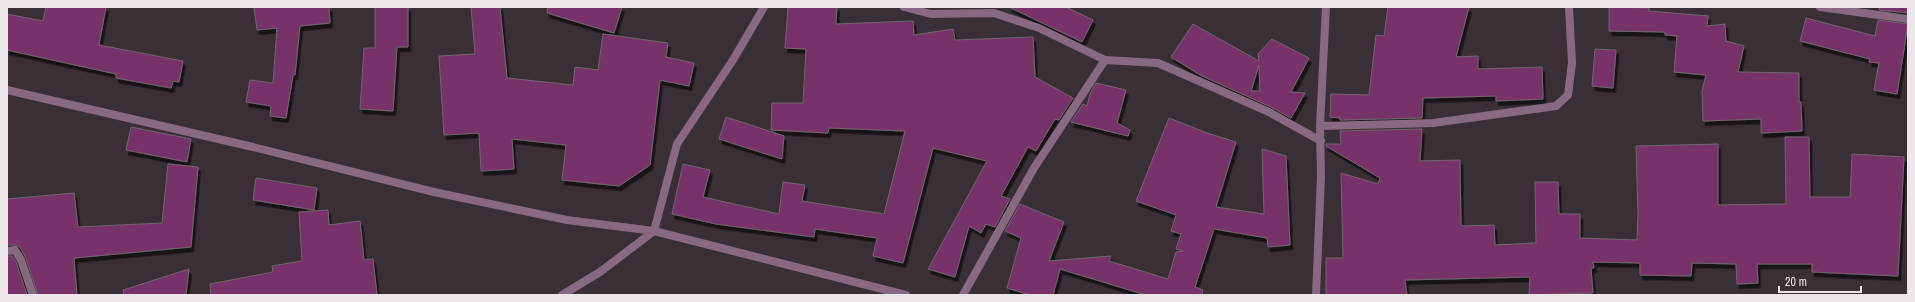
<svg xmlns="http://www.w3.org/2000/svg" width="1915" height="302" font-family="'Archivo Narrow',sans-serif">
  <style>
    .building { fill: #78316a; stroke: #72666f; fill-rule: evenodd; filter: url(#shadow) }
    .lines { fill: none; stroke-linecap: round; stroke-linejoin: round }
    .minor { stroke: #896881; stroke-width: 8 }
  </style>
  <defs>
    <filter id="shadow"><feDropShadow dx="2.5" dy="4.5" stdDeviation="0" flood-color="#0009"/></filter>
  </defs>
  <rect width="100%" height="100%" fill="#3a2f37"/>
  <path class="building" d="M 46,7 L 106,7 L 99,45 L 183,61 L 179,82 L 173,81 L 171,88 L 116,78 L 116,74 L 7,50 L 7,14 L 43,21 Z
    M 254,7 L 329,7 L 330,23 L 300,26 L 295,75 L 293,75 L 286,118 L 270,116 L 271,106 L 246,102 L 250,80 L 273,83 L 277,28 L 257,30 Z
    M 375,7 L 408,7 L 408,47 L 397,47 L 393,111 L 360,109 L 364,48 L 375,48 Z
    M 471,7 L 500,7 L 507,78 L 573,85 L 575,67 L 598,70 L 603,34 L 668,43 L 666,57 L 694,63 L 689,86 L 660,80 L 650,165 L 619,186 L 562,180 L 566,145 L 512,139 L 514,169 L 481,171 L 479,133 L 444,135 L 439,56 L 475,54 Z
    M 548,7 L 622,7 L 614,33 L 547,13 Z
    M 788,7 L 837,7 L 836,24 L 913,21 L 914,35 L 953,29 L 955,40 L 1033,37 L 1035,77 L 1073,98 L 1059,120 L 1055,119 L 1036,151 L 1028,147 L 1001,196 L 1010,199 L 995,227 L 986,224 L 981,233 L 969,226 L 955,277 L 928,269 L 987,161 L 933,148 L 903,263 L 873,256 L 877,238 L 815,229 L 814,237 L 716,224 L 672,214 L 683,164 L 710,170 L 703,197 L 779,214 L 783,182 L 805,185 L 802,201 L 884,214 L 905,131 L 829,128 L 828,133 L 771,130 L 772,103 L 803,103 L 806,49 L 785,48 Z
    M 1009,7 L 1066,7 L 1093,20 L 1082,42 Z
    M 1388,7 L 1469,7 L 1456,57 L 1478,56 L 1478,69 L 1542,67 L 1543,99 L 1496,101 L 1496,96 L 1423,98 L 1422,118 L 1340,120 L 1340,118 L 1330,117 L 1331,94 L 1369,95 L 1376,35 L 1384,36 Z
    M 1609,7 L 1649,8 L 1649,11 L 1708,16 L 1707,26 L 1725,24 L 1726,41 L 1744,46 L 1738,72 L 1799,73 L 1799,102 L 1801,102 L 1802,131 L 1761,133 L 1761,119 L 1703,121 L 1702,91 L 1706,75 L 1674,72 L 1677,36 L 1665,35 L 1665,32 L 1609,31 Z
    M 1880,7 L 1908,7 L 1908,13 L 1879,10 Z
    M 1806,18 L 1875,36 L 1878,20 L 1908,24 L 1897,94 L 1874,90 L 1879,63 L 1869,62 L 1870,59 L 1800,41 Z
    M 1193,24 L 1259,61 L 1258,54 L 1272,39 L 1309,58 L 1291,92 L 1305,93 L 1291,118 L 1271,107 L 1200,75 L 1171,57 ZM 1259,65 L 1260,91 L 1251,91 Z
    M 1595,49 L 1616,50 L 1613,88 L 1592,86 Z
    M 1096,83 L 1126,90 L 1117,123 L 1130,130 L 1128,136 L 1071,122 L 1083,104 L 1087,106 L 1090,94 Z
    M 726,117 L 784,136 L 782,159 L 719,139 Z
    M 1169,118 L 1207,133 L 1236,142 L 1216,207 L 1264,214 L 1262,149 L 1286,156 L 1290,245 L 1268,247 L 1267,238 L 1214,229 L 1195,287 L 1203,290 L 1202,295 L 1146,295 L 1060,269 L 1053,295 L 1030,295 L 1007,288 L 1021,238 L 1005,231 L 1020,204 L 1064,222 L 1049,261 L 1111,256 L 1109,261 L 1168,279 L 1176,252 L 1183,251 L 1176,249 L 1181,234 L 1171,231 L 1176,215 L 1136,201 Z
    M 131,127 L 191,139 L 187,162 L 126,150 Z
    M 1422,129 L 1420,161 L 1460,160 L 1461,226 L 1494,225 L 1495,245 L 1536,243 L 1535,182 L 1558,182 L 1559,214 L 1580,214 L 1580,238 L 1637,240 L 1638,215 L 1636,146 L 1718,144 L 1718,205 L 1786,204 L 1785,137 L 1809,137 L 1810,197 L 1850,197 L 1852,154 L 1904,157 L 1898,276 L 1812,272 L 1812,264 L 1757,264 L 1758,283 L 1737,284 L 1736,264 L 1692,263 L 1691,276 L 1640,275 L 1640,263 L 1593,262 L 1594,268 L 1591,268 L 1593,293 L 1529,295 L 1530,277 L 1405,280 L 1407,295 L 1326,295 L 1326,258 L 1343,258 L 1341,173 L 1378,184 L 1380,178 L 1326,146 L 1326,144 L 1341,144 L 1340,131 Z
    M 168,164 L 198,167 L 191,247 L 74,258 L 77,295 L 38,295 L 26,258 L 20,247 L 15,245 L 7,245 L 7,199 L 74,193 L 78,227 L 162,223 Z
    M 256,178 L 317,188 L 314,210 L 253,200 Z
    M 328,210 L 329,225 L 360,221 L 364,260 L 373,259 L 377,295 L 211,295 L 210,284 L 273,272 L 272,266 L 302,261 L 299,212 Z
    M 7,256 L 12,256 L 16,262 L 27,295 L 7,295 Z
    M 189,269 L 186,295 L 124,295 L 123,290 Z"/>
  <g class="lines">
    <path class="minor" d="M 904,7 L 931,14 L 994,13 L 1039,28 L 1105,60 L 1158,63 L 1269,112 L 1321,141
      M 1820,7 L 1908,19
      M 7,90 L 253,147 L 434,192 L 567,220 L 654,231 L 906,295
      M 1320,126 L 1433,123 L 1556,106 L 1568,95 L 1572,63 L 1569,7
      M 7,251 L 15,250 L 21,260 L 33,295
      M 562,295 L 600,272 L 654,231 L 677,144 L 733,60 L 764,7
      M 963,295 L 1034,168 L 1105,60
      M 1316,295 L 1321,177 L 1320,126 L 1326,7"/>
  </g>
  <rect width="1915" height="302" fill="none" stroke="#ece5ea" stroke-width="16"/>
  <path d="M1779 286v6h82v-6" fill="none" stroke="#ece5ea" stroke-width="2"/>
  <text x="1785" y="286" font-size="12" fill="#ece5ea" stroke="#3a2f37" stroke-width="3" paint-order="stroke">20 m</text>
</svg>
